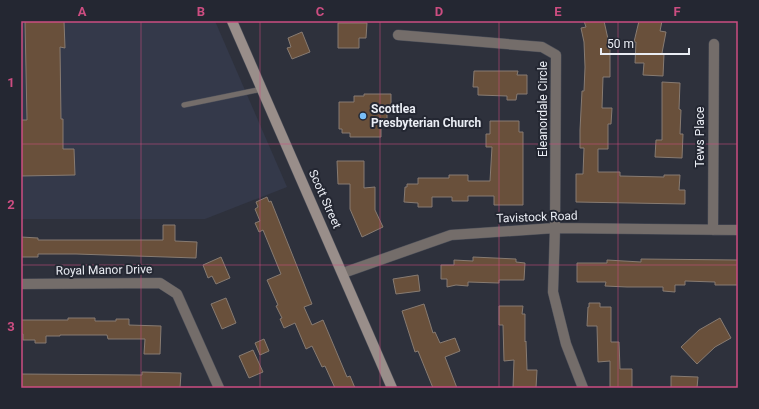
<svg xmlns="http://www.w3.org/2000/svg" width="759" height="409" font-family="Roboto,sans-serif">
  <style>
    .built { fill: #34394a }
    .building { fill: #69503b; stroke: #877b72 }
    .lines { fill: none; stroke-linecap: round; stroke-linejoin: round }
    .lane-casing { stroke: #4c4f59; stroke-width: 6 }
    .street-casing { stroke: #4c4f59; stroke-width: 11 }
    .secondary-casing { stroke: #4c4f59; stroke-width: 11 }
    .lane { stroke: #746d6a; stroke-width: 5 }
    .street { stroke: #746d6a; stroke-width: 10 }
    .secondary { stroke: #998e8a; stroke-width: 10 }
    .grid { fill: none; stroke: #cc4d81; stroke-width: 1; stroke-opacity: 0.55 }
    .poi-dot { fill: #79bff8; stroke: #242732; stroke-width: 1.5 }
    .labels { text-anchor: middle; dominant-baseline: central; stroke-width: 4; stroke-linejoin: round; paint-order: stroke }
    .poi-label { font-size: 12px; font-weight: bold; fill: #eaedf4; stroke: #242732; text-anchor: start }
    .street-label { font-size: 12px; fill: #eaedf4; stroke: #242732 }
    .neatline { fill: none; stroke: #cc4d81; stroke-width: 1.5 }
    .grid-label { font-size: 13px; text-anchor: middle; font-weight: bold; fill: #cc4d81 }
  </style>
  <rect width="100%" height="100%" fill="#2e313c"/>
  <path class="built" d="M 21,21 L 215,21 L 287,187 L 205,219 L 21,219 Z"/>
  <path class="building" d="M 25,21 L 64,21 L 65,48 L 60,47 L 61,119 L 63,119 L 63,149 L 74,149 L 75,175 L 21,176 L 21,120 L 27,120 Z
    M 584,21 L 604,21 L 610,48 L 610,77 L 603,77 L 602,108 L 612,108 L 611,124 L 608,124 L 608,149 L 598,149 L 598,172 L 620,172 L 620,176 L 664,177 L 664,175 L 680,175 L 679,190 L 685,190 L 685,204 L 576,202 L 576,174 L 583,174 L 584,148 L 580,148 L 580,130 L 582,91 L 584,91 L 585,67 L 584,42 L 581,28 L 586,27 Z
    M 639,21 L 662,21 L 660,31 L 666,32 L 662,53 L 664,54 L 663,76 L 643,75 L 644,63 L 635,63 L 636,42 L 634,42 Z
    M 338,23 L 367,23 L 366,38 L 359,38 L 359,48 L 338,48 Z
    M 302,32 L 310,52 L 292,59 L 287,48 L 291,47 L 288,38 Z
    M 474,71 L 518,71 L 517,75 L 527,75 L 527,94 L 517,94 L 516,100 L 507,100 L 507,96 L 478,95 L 478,87 L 473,87 Z
    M 662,82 L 680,83 L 679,109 L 681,110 L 680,134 L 683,134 L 682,158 L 655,157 L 656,140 L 662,140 Z
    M 364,94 L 391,94 L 391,112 L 387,112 L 387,119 L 381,119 L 381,137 L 350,137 L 350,133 L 342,133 L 342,129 L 339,129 L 339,102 L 354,102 L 354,96 L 364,96 Z
    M 490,121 L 519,121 L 519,132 L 523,132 L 523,205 L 494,205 L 494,196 L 468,196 L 468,201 L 452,201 L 452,197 L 432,197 L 432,207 L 418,207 L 418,203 L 404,202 L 405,187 L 407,187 L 407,184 L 418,184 L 418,178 L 449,178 L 449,175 L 468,175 L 468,181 L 490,181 L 492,147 L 486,147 L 486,134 L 490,134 Z
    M 337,161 L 364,161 L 364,188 L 375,187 L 375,210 L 383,227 L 362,237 L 350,209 L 350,184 L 338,184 Z
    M 267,197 L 269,202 L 271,201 L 312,304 L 304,307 L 312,325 L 323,320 L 347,377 L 350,376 L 355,388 L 335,388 L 325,366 L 322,367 L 312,346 L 306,349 L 295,323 L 284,328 L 280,319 L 282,318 L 276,306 L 278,305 L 267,280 L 281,274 L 263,230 L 259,232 L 255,223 L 260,221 L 255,209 L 258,207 L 256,202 Z
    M 163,225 L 175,225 L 175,241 L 197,242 L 196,258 L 76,254 L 38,254 L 38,257 L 21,257 L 21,237 L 38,238 L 38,240 L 163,240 Z
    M 221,257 L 230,278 L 216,284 L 212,276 L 208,278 L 203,265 Z
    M 473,257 L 516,259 L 516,262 L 525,263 L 524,280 L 499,280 L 499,283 L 468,282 L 468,286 L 456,285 L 447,287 L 447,279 L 441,279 L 441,265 L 454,265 L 454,260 L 473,261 Z
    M 641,259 L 738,260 L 738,285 L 715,285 L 715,282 L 685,281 L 685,285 L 675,285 L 675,292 L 663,291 L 663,287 L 627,287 L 605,286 L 606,282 L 577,282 L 577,263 L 607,263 L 607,260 L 641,262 Z
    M 418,275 L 420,291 L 396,294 L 393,279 Z
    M 226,298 L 236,323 L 222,329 L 211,304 Z
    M 589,303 L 600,303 L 600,307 L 611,307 L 611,342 L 619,342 L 620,369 L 632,369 L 632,388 L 610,387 L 610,361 L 598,362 L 597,326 L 587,326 L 588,307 L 589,307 Z
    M 424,304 L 433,333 L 435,332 L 440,343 L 455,338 L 460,351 L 445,357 L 457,388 L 433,388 L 418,351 L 415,352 L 402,311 Z
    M 499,306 L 523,306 L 522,314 L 525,314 L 525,342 L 526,341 L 527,370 L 537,370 L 536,388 L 513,388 L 514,360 L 504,361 L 503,325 L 499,325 Z
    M 68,318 L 95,318 L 95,321 L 116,321 L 116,319 L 129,319 L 129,325 L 161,326 L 160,354 L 144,354 L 145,339 L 108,339 L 107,335 L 60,335 L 60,336 L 46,336 L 46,343 L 35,343 L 35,340 L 23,340 L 23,334 L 21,334 L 21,320 L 68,320 Z
    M 720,318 L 731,338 L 715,347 L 697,364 L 681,347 L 699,330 Z
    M 264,339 L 269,351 L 260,355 L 255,343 Z
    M 253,350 L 263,372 L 249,378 L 239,356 Z
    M 142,372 L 181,373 L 180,388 L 21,388 L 21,374 L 142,375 Z
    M 671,376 L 698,377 L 697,388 L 671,388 Z"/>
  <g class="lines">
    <defs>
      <path id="lane" d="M 184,105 L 262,89"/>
      <path id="street" d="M 398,35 L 542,47 L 556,55 L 555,228 L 553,292 L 566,344 L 583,388
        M 713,230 L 714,44
        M 343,273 L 451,235 L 555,228 L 738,230
        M 21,284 L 160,283 L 177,294 L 219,388"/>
      <path id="secondary" d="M 232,21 L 392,388"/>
    </defs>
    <use href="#lane" class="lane-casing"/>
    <use href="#street" class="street-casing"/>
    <use href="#secondary" class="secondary-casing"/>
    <use href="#lane" class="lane"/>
    <use href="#street" class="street"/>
    <use href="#secondary" class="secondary"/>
  </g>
  <path class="grid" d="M 141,21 L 141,388M 260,21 L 260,388M 380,21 L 380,388M 499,21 L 499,388M 618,21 L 618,388M 21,144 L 738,144M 21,265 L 738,265"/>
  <circle class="poi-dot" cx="363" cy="116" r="4"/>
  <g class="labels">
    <g class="poi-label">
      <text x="371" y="109">Scottlea<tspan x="371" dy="14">Presbyterian Church</tspan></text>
    </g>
    <g class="street-label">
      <text transform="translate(543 109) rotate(-90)">Eleanordale Circle</text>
      <text transform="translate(700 137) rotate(-90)">Tews Place</text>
      <text transform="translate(325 199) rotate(66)">Scott Street</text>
      <text transform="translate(537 217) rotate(-2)">Tavistock Road</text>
      <text transform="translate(104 270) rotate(-1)">Royal Manor Drive</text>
    </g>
  </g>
  <rect width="759" height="409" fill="none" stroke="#242732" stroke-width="44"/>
  <path d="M601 48v6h88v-6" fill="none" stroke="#eaedf4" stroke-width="2"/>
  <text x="607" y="48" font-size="12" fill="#eaedf4" stroke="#242732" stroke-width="3" paint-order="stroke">50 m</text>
  <rect x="22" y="22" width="715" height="365" class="neatline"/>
  <g class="grid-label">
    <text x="82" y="16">A</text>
    <text x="201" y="16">B</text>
    <text x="320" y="16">C</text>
    <text x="439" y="16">D</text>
    <text x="558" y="16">E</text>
    <text x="677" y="16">F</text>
    <text x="11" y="87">1</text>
    <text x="11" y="209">2</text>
    <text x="11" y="331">3</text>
  </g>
</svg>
